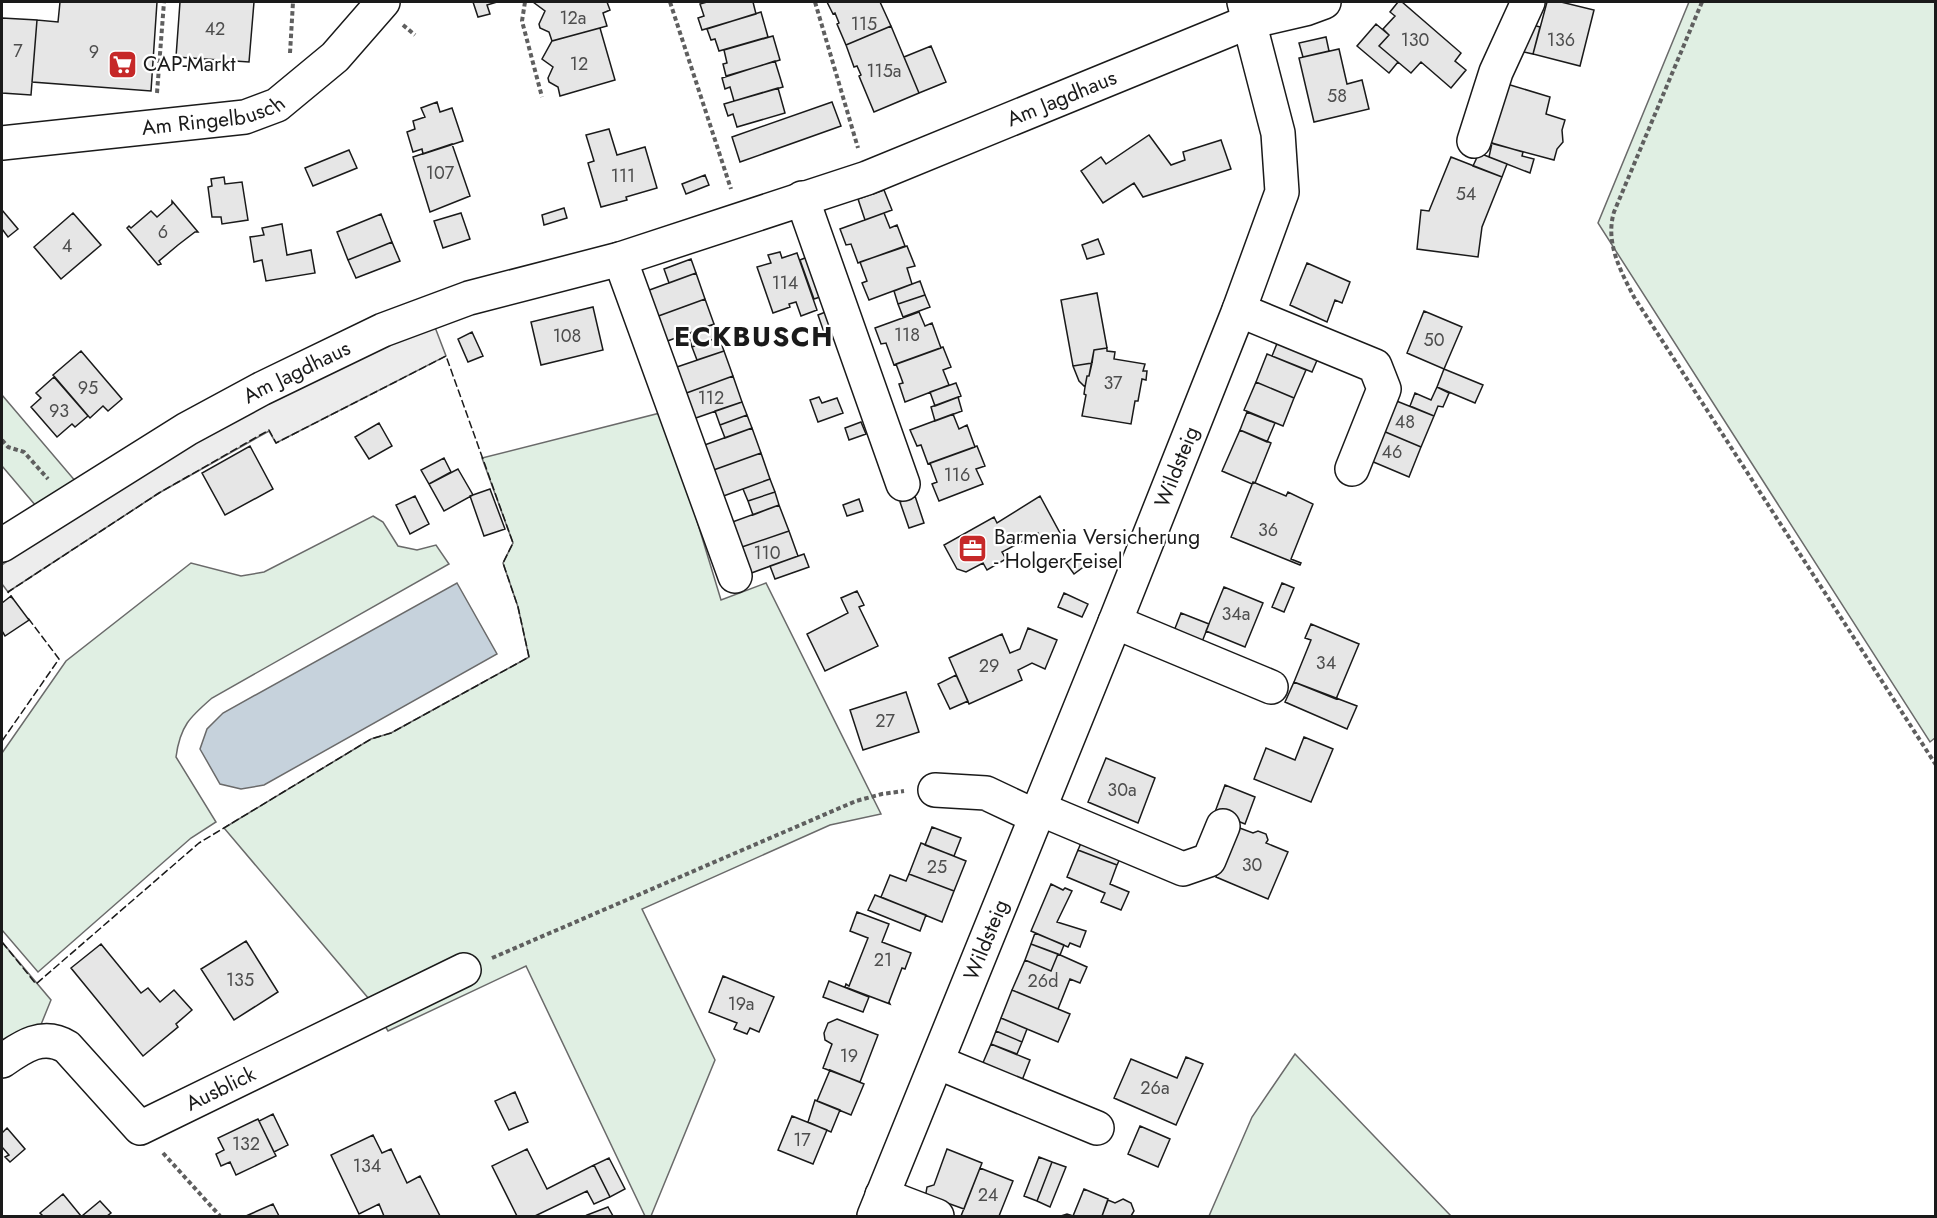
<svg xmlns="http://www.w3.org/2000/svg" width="1937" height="1218" font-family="Jost,sans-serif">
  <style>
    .green { fill: #e0efe3; stroke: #6a6a6a; stroke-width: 1.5 }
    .parking { fill: #ededed; stroke: #6a6a6a; stroke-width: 1.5 }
    .water { fill: #c6d2dc; stroke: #6a6a6a; stroke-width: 1.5 }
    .building { fill: #e6e6e6; stroke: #1a1a1a; stroke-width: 1.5 }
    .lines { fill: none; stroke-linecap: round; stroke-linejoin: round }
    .minor-casing { stroke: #1a1a1a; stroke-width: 36 }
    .path { stroke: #5f5f5f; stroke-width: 4; stroke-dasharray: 4.5 3; stroke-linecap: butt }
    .minor { stroke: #fff; stroke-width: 33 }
    .fence { stroke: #1a1a1a; stroke-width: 1.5; stroke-dasharray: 8 3; stroke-linecap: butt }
    .labels { text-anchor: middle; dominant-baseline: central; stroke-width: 4.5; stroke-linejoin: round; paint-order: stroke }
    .number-label { font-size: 18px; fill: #4d4d4d }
    .poi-label { font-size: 21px; fill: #1a1a1a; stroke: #fff; text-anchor: start }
    .street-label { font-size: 21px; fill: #1a1a1a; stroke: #fff }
    .district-label { font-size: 27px; font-weight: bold; letter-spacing: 1.5px; fill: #1a1a1a; stroke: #fff }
  </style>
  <rect width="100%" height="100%" fill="#fff"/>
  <path class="green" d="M 1689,2 L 1935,2 L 1936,737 L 1930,742 L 1598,223 Z
    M 2,395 L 77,483 L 36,506 L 2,466 Z
    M 664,412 L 721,600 L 766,583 L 881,814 L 830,825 L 642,909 L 715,1060 L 651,1216 L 645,1216 L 526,966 L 388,1031 L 369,999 L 224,828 L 371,739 L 391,733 L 529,657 L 518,607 L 503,563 L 513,543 L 482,458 Z
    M 373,516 L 383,522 L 398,546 L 417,550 L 436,545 L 449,564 L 212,698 C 190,717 180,726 176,757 L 216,822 L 191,838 L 38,972 L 2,930 L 2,753 L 66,661 L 191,563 L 241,576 L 264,572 Z
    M 2,942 L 51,1000 L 40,1027 L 2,1051 Z
    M 1295,1054 L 1451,1216 L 1209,1216 L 1252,1117 Z"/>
  <path class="parking" d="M 433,322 L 446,356 L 276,443 L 269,431 L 159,493 L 8,592 L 2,584 L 2,565 L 55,527 L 164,454 Z"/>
  <path class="water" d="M 457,583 L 497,654 L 264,785 L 241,789 L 220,784 L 200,749 L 207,729 L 223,713 Z"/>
  <path class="building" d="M 60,2 L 157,2 L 151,91 L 32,82 L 37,20 L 58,22 Z
    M 180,2 L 254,2 L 249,62 L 176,57 Z
    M 473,2 L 497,2 L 487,5 L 490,14 L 478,17 Z
    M 533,2 L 607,2 L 610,10 L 603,13 L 607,26 L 552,41 L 549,32 L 540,28 L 539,24 L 545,11 Z
    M 707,2 L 753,2 L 756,14 L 702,30 L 698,18 L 704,16 L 700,4 Z
    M 827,2 L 880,2 L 891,26 L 846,45 L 837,24 L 839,23 L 835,13 L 833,14 Z
    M 1398,2 L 1402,2 L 1461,53 L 1455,61 L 1466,70 L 1451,88 L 1421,62 L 1411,73 L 1379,46 L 1389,35 L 1383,29 L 1395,16 L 1390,12 Z
    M 1547,2 L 1561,2 L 1594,10 L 1580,66 L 1533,54 Z
    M 761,12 L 768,37 L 719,51 L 715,39 L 711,40 L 707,29 Z
    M 2,18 L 37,20 L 31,95 L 2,93 Z
    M 1526,23 L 1540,27 L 1533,54 L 1519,51 Z
    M 1376,24 L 1389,35 L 1379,46 L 1398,62 L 1389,73 L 1357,46 Z
    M 891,26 L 919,93 L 874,112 L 859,76 L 861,75 L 857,66 L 854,67 L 846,45 Z
    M 600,28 L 615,80 L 560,96 L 558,87 L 549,82 L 548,78 L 553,67 L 542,59 L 552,41 Z
    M 773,36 L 780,60 L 726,76 L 723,64 L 727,63 L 724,50 Z
    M 1326,37 L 1329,51 L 1303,57 L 1299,43 Z
    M 931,46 L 946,82 L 919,93 L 904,57 Z
    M 1339,49 L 1347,84 L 1362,80 L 1369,109 L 1314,122 L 1299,58 Z
    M 775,61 L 783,87 L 734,101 L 730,87 L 725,89 L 722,78 Z
    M 1507,84 L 1550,97 L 1546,114 L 1565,120 L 1562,130 L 1563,142 L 1557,149 L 1554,160 L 1490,143 Z
    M 778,88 L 785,113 L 737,127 L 733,114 L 728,116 L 724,104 Z
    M 437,102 L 440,112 L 452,108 L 463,141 L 423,154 L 422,149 L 413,152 L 407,132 L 415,129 L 413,121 L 425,117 L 421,108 Z
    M 832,102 L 841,126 L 740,162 L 732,137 Z
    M 609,129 L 617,155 L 645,147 L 657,188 L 626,197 L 627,200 L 601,207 L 588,163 L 594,161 L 586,135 Z
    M 1149,135 L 1171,165 L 1185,160 L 1183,152 L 1221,140 L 1231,169 L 1143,197 L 1134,183 L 1103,203 L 1081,171 L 1101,157 L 1106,164 Z
    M 1492,143 L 1523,152 L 1522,156 L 1534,159 L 1530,173 L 1489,157 Z
    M 452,144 L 470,196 L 430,212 L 413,157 Z
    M 349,150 L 357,168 L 313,186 L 305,168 Z
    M 1479,153 L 1507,164 L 1502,177 L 1473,166 Z
    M 1451,157 L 1502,177 L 1482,227 L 1478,257 L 1417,249 L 1421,210 L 1429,211 Z
    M 705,175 L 709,185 L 686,194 L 682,184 Z
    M 224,177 L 225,184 L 242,182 L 248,220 L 222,224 L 221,217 L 212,217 L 208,187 L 212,186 L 211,179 Z
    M 884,190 L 892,210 L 865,220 L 858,199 Z
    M 172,201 L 198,232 L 195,232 L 178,245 L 159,261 L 161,264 L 158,265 L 127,228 L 129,226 L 131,228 L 151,211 L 157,217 L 172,204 Z
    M 564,208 L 567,218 L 544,225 L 542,215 Z
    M 2,210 L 18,229 L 8,237 L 2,229 Z
    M 73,213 L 101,245 L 61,279 L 34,247 Z
    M 461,213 L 470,239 L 443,248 L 434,221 Z
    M 884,213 L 890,228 L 897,225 L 905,246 L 858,263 L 851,244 L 846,245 L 840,229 Z
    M 381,214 L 392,242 L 348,260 L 337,232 Z
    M 282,224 L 287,255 L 311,250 L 315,273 L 266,281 L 262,260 L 254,262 L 250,237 L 264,235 L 262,228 Z
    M 1098,239 L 1104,254 L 1087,259 L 1082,245 Z
    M 392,242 L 400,261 L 356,278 L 348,260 Z
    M 907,246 L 915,266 L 907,268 L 912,284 L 869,300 L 862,283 L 867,281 L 860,262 Z
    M 780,252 L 782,258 L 797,253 L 817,310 L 801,316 L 796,302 L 789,304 L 790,307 L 773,313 L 757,267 L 771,263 L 768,255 Z
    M 812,255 L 826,295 L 814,299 L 800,260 Z
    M 691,259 L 696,273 L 669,283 L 664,269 Z
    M 1307,263 L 1350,282 L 1342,303 L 1335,300 L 1327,322 L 1290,305 Z
    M 696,273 L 705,299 L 653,318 L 644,292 Z
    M 920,281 L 925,295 L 898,304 L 894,291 Z
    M 1097,293 L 1107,348 L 1094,350 L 1092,363 L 1073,366 L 1061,300 Z
    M 925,295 L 930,307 L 903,317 L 898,304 Z
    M 705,299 L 714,324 L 662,343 L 653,318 Z
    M 593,307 L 603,350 L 541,365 L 531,322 Z
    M 828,311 L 838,337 L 827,341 L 818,315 Z
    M 1424,311 L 1462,327 L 1444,369 L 1407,353 Z
    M 919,312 L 925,326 L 932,323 L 941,348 L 894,365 L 886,343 L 881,344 L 875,328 Z
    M 714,324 L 719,337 L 692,347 L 688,334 Z
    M 472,332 L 483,356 L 468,362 L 458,339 Z
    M 719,337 L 724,351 L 697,360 L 692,347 Z
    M 1278,341 L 1318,358 L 1312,372 L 1272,356 Z
    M 943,347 L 951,367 L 943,370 L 949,385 L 905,402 L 899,384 L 903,383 L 896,364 Z
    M 1107,348 L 1107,351 L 1115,352 L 1114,359 L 1145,364 L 1143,371 L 1147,371 L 1146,380 L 1142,379 L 1138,401 L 1135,401 L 1131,424 L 1082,416 L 1086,395 L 1084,394 L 1085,387 L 1087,376 L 1089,376 L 1094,350 Z
    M 81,351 L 122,399 L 108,411 L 103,406 L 90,418 L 53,375 Z
    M 724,351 L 733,376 L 681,395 L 671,369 Z
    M 1267,354 L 1306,370 L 1294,398 L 1256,382 Z
    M 1092,363 L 1089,376 L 1087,376 L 1085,387 L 1079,381 L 1073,366 Z
    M 1444,369 L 1483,385 L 1475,403 L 1437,387 Z
    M 733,376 L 742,402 L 690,420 L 681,395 Z
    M 54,377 L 88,416 L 75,427 L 72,424 L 57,437 L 31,407 L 41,398 L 36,393 Z
    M 1256,382 L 1294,398 L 1283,426 L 1244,410 Z
    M 956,383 L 961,396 L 935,406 L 930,392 Z
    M 1437,387 L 1449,393 L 1443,407 L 1438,406 L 1434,416 L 1410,406 L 1415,393 L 1431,400 Z
    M 819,397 L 822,403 L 837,398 L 843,413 L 818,422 L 810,400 Z
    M 958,397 L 962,411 L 935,421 L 931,407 Z
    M 1389,398 L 1434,416 L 1421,447 L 1376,428 Z
    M 742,402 L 747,415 L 720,425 L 715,411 Z
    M 1247,412 L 1275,423 L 1267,442 L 1240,430 Z
    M 953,414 L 959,429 L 967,425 L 975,447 L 928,464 L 921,445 L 917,446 L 910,430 Z
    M 747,415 L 752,428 L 725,438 L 720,425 Z
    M 861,422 L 866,434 L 849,440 L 845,428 Z
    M 379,423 L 392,446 L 369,459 L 355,437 Z
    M 752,428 L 761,453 L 708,472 L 699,447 Z
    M 1376,428 L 1421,447 L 1409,477 L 1364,458 Z
    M 1240,430 L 1271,443 L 1255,483 L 1252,484 L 1222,471 Z
    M 250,446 L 273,489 L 225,515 L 202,473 Z
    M 977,446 L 985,466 L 976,469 L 983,484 L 939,501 L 932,484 L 937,482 L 930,463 Z
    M 761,453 L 770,479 L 718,498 L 708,472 Z
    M 444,458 L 451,472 L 429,484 L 421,470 Z
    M 458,469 L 473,495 L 444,511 L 429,484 Z
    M 770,479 L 775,492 L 748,501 L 743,489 Z
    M 1253,482 L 1286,496 L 1288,492 L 1313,504 L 1291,559 L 1301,563 L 1300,565 L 1231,537 Z
    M 490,489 L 505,529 L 484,536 L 470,496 Z
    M 775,492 L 779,505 L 753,515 L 748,501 Z
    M 415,496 L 429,524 L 410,534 L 396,505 Z
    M 915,496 L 924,523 L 909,528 L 900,502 Z
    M 1040,496 L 1060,533 L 1043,543 L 1038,533 L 1002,552 L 1006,559 L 987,570 L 983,563 L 966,572 L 957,569 L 944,545 L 994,517 L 997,523 Z
    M 859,499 L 863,511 L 847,516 L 843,505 Z
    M 779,505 L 789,531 L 736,549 L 727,524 Z
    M 789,531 L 798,556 L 746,575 L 736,549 Z
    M 804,554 L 809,567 L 775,579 L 770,566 Z
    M 1078,554 L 1086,565 L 1074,574 L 1066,563 Z
    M 1282,583 L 1294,588 L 1284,612 L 1272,607 Z
    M 1224,587 L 1263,603 L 1245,647 L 1206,631 Z
    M 857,591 L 864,605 L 859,607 L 878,646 L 825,671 L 807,634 L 848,613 L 841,598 Z
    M 1064,593 L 1088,604 L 1082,617 L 1058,607 Z
    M 11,596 L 29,620 L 5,636 L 2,631 L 2,603 Z
    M 1181,613 L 1209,624 L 1200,647 L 1172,636 Z
    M 1311,624 L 1359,644 L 1336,699 L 1294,682 L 1311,640 L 1305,638 Z
    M 1028,628 L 1057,640 L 1045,669 L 1032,663 L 1018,670 L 1022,680 L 969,704 L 949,658 L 1002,634 L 1010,653 L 1020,649 Z
    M 956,675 L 968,701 L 950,709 L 938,684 Z
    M 1294,682 L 1357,706 L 1347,729 L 1285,702 Z
    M 906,692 L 919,732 L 863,750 L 850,710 Z
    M 1304,737 L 1333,749 L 1311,802 L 1254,779 L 1266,748 L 1295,760 Z
    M 1106,758 L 1155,778 L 1138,823 L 1088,802 Z
    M 1225,785 L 1255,797 L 1245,824 L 1215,812 Z
    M 932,827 L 961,838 L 954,856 L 925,845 Z
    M 1237,827 L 1253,833 L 1258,831 L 1266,834 L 1268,840 L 1266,843 L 1288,852 L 1268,899 L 1216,877 Z
    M 1084,836 L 1123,852 L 1117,865 L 1078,850 Z
    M 921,843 L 966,861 L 954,891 L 909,874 Z
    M 1078,850 L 1117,865 L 1110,884 L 1129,892 L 1121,910 L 1101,902 L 1105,893 L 1067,877 Z
    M 909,874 L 954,891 L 942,922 L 881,897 L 890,875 L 906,881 Z
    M 1051,884 L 1063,890 L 1065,888 L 1072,891 L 1057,922 L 1086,931 L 1080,947 L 1070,943 L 1068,947 L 1031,931 Z
    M 875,895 L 926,915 L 920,931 L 868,910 Z
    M 857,912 L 889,924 L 882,942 L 911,953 L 905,969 L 902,968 L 889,1002 L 890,1004 L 845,987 L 846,984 L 849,986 L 868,938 L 850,931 Z
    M 1035,933 L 1064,945 L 1060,955 L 1031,944 Z
    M 246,941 L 278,992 L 234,1020 L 201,969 Z
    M 101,944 L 141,993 L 148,988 L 160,1002 L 174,990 L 192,1010 L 176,1024 L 178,1027 L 143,1056 L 71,968 Z
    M 1031,944 L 1058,954 L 1051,971 L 1025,960 Z
    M 1058,954 L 1087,967 L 1080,983 L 1070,979 L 1058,1009 L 1012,990 L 1025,960 L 1051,971 Z
    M 723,976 L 774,997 L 759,1032 L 750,1028 L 747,1034 L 734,1029 L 737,1023 L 709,1012 Z
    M 829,981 L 869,997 L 863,1012 L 823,997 Z
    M 1012,990 L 1070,1014 L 1058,1042 L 1001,1018 Z
    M 1001,1018 L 1027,1029 L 1022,1042 L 996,1031 Z
    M 837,1019 L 878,1035 L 860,1082 L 823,1068 L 832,1044 L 825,1040 L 824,1033 L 828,1023 Z
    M 996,1031 L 1022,1042 L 1017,1054 L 991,1044 Z
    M 991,1044 L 1030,1060 L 1019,1088 L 979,1072 Z
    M 1186,1057 L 1203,1064 L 1176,1125 L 1114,1098 L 1131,1059 L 1177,1078 Z
    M 830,1070 L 864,1084 L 851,1115 L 817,1101 Z
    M 515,1092 L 528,1122 L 509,1130 L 495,1101 Z
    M 815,1100 L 840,1110 L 831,1132 L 808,1122 Z
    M 273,1114 L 288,1145 L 274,1152 L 259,1121 Z
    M 792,1116 L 827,1130 L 813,1164 L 778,1150 Z
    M 258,1119 L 276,1156 L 236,1175 L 230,1162 L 221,1166 L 216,1154 L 224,1150 L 218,1138 Z
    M 1140,1126 L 1170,1139 L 1158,1167 L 1128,1154 Z
    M 7,1128 L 25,1149 L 10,1162 L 5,1157 L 9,1155 L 2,1147 L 2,1133 Z
    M 373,1135 L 382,1153 L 391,1149 L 407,1183 L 420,1176 L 440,1216 L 384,1216 L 379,1204 L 359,1214 L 331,1155 Z
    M 527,1149 L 547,1189 L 594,1165 L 610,1197 L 594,1204 L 587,1191 L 535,1216 L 517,1216 L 492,1166 Z
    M 947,1149 L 982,1163 L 964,1209 L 939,1200 L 928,1200 L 926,1193 L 927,1187 L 934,1185 Z
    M 1039,1157 L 1052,1162 L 1037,1201 L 1024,1196 Z
    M 609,1158 L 625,1189 L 610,1197 L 594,1165 Z
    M 1052,1162 L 1066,1167 L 1050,1207 L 1037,1201 Z
    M 980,1168 L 1013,1181 L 999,1216 L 961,1216 Z
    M 1084,1189 L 1108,1199 L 1102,1216 L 1061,1216 L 1067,1214 L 1073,1216 Z
    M 63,1194 L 81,1216 L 43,1216 L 40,1213 Z
    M 1123,1199 L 1131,1203 L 1134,1211 L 1131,1216 L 1102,1216 L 1108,1200 L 1115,1203 Z
    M 100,1201 L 111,1213 L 107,1216 L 82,1216 Z
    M 273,1204 L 279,1216 L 246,1216 Z
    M 608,1207 L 613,1216 L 588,1216 L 587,1215 Z"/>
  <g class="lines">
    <defs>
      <g id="minor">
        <path d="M 1474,141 L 1496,72 L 1528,2"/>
        <path id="s1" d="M 2,143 L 245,117 L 277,105 L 335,57 L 383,2"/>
        <path d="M 802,198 L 903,484"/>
        <path d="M 620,259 L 735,576"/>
        <path d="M 1239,310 L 1375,366 L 1384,389 L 1352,469"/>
        <path id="s2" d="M 2,545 L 187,429 L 261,389 L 383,330 L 469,298 L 620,259 L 867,178 L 1248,22 L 1305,9 L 1324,2"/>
        <path d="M 1115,622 L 1271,687"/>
        <path d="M 935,790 L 986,793 L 1037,817"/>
        <path d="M 1040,809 L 1183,869 L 1209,860 L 1223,826"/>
        <path id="s3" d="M 2,1061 C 22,1047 43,1032 67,1047 L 140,1128 L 464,970"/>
        <path d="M 937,1062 L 1097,1128"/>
        <path d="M 882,1195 L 937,1216"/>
        <path id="s4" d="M 874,1216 L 1115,622 L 1239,310 L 1282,192 L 1278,133 L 1244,2"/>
      </g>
    </defs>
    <use href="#minor" class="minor-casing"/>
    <path class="path" d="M 525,2 L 522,21 L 542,97
      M 670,2 L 731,189
      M 815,2 L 858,148
      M 1702,2 L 1614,212 C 1605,242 1620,270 1634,297 L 1936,765
      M 403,25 L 415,35
      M 290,53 L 293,2
      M 157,93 L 164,2
      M 2,440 L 8,447 L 24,452 L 48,479
      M 492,958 L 856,801 L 882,794 L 904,791
      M 163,1153 L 220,1216"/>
    <use href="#minor" class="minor"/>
    <path class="fence" d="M 2,741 L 59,659 L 28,618
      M 2,942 L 36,984 L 199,843 L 371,739 L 391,733 L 529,657 L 518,607 L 503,563 L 513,543 L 446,356 L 276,443 L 269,430 L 159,493 L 8,592 L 13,599"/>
  </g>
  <defs>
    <symbol id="supermarket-square" viewBox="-11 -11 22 22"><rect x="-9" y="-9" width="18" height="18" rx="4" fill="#c62828" stroke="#fff"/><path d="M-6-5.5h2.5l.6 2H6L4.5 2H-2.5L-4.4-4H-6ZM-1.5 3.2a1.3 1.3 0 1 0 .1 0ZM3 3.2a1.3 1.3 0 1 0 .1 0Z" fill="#fff"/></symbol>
    <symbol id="office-square" viewBox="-11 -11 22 22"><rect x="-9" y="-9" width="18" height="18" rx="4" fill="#c62828" stroke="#fff"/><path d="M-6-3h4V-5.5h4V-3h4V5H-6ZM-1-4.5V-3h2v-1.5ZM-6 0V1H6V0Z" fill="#fff"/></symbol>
  </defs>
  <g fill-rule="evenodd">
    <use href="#supermarket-square" x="106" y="48" width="33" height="33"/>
    <use href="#office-square" x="956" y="532" width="33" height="33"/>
  </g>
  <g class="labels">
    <g class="number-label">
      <text x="573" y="18">12a</text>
      <text x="864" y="24">115</text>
      <text x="215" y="29">42</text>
      <text x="1415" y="40">130</text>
      <text x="1561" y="40">136</text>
      <text x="18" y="51">7</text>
      <text x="94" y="52">9</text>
      <text x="579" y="64">12</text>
      <text x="884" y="71">115a</text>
      <text x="1337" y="96">58</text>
      <text x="440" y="173">107</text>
      <text x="623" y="176">111</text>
      <text x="1466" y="194">54</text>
      <text x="163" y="232">6</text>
      <text x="67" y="246">4</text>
      <text x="785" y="283">114</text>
      <text x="907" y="335">118</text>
      <text x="567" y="336">108</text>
      <text x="1434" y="340">50</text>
      <text x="1113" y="383">37</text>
      <text x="88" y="388">95</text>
      <text x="711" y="398">112</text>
      <text x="59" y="411">93</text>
      <text x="1405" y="422">48</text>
      <text x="1392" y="452">46</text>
      <text x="957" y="475">116</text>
      <text x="1268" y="530">36</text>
      <text x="767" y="553">110</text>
      <text x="1236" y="614">34a</text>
      <text x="1326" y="663">34</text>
      <text x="989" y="666">29</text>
      <text x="885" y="721">27</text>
      <text x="1122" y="790">30a</text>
      <text x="1252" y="865">30</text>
      <text x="937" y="867">25</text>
      <text x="883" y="960">21</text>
      <text x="240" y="980">135</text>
      <text x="1043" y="981">26d</text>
      <text x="741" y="1004">19a</text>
      <text x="849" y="1056">19</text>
      <text x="1155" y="1088">26a</text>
      <text x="802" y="1140">17</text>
      <text x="246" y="1144">132</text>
      <text x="367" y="1166">134</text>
      <text x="988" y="1195">24</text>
    </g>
    <g class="poi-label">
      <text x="143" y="64">CAP-Markt</text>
      <text x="994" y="537">Barmenia Versicherung<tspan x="994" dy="24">- Holger Feisel</tspan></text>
    </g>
    <g class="street-label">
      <text stroke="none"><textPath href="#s2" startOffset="1156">Am Jagdhaus</textPath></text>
      <text stroke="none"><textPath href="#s1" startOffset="213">Am Ringelbusch</textPath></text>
      <text stroke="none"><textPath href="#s2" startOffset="342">Am Jagdhaus</textPath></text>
      <text stroke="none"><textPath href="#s4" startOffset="808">Wildsteig</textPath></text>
      <text stroke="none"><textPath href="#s4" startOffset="298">Wildsteig</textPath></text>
      <text stroke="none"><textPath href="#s3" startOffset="270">Ausblick</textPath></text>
    </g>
    <g class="district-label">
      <text x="754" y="336">ECKBUSCH</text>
    </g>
  </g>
  <rect width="1937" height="1218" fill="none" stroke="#1a1a1a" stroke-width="6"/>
</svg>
